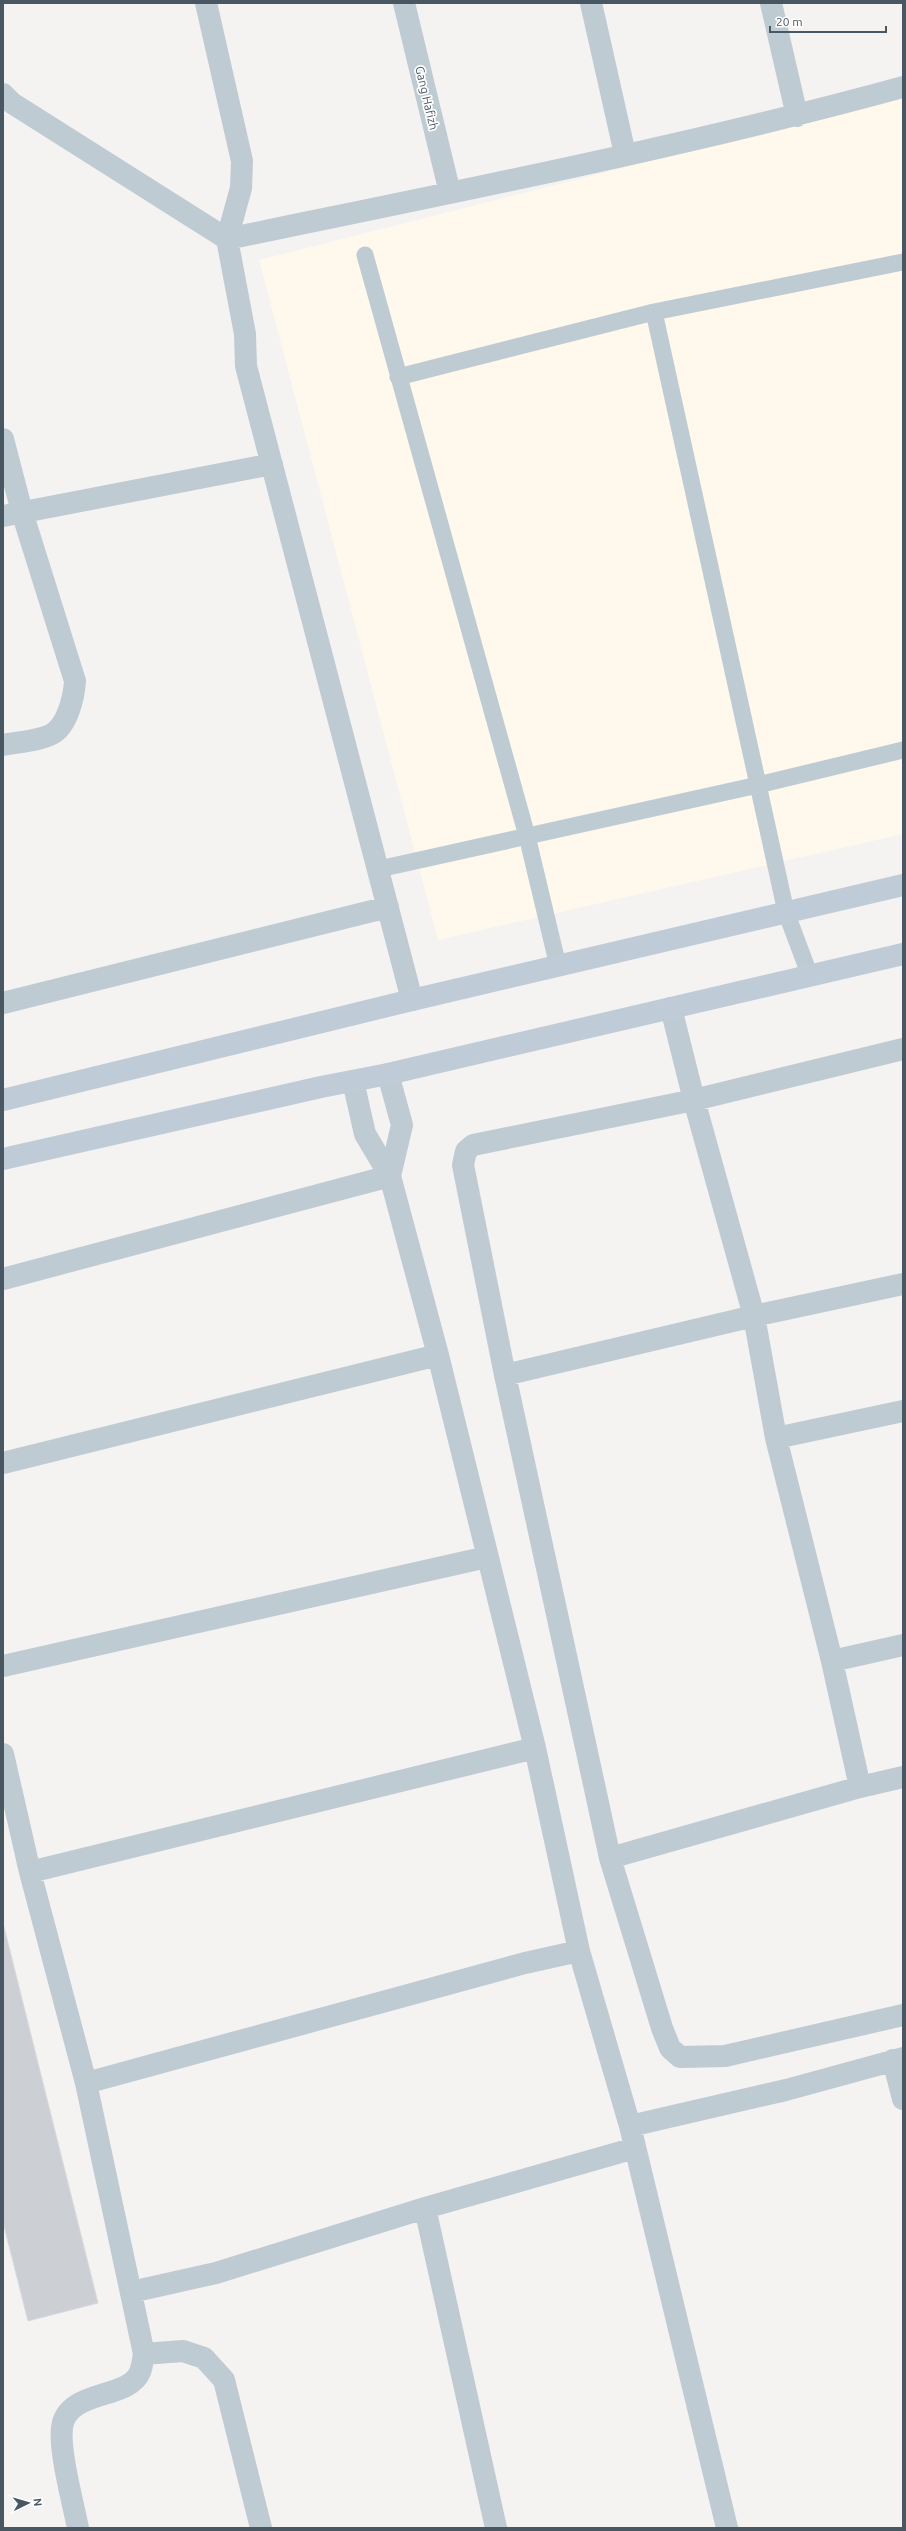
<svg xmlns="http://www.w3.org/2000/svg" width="906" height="2531" font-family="Ubuntu,sans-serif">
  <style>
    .commercial { fill: #fef8ed }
    .building { fill: #ccd0d5; stroke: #d6d9de }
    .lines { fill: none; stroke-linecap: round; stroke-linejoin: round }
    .service { stroke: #bfcbd2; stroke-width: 17 }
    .minor { stroke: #bfcbd2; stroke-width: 22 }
    .secondary { stroke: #bfccd7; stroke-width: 22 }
    .labels { text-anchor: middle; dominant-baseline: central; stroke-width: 3.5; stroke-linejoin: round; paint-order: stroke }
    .street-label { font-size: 12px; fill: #485762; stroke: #fff }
  </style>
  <rect width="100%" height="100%" fill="#f5f2f2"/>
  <path class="commercial" d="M 903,97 L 903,834 L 438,940 L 259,260 Z"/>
  <path class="building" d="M 3,1923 L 98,2303 L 28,2321 L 3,2222 Z"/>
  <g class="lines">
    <path class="service" d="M 365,255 L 527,836 L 558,966
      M 654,312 L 786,912 L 810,976
      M 398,377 L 654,312 L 903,262
      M 379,869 L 758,785 L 903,750"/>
    <path class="minor" d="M 206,3 L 242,161 L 241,188 L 227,239 L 245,334 L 246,366 L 412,1000
      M 404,3 L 450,193
      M 591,3 L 625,154
      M 771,3 L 797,116
      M 3,94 L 12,103 L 227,239 C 453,192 680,148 903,87
      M 3,439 L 22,512 L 75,681 C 74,696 68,725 52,734 C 39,741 18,742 3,745
      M 3,516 L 272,464
      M 3,1003 L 388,907
      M 671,1008 L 694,1100 L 754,1316 L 776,1438 L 832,1661 L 860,1787
      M 903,1049 L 694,1100 L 473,1145 L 466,1151 L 463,1165 L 505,1375 L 610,1858 L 662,2028 L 670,2048 L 680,2057 L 725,2056 L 903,2015
      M 388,1074 L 402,1125 L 390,1176
      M 353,1081 L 365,1134 L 390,1176
      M 3,1279 L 390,1176 L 438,1355 L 535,1748 L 579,1951 L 630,2126 L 727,2528
      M 505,1375 L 754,1316 L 903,1284
      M 776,1438 L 903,1411
      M 3,1463 L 438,1355
      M 832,1661 L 903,1645
      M 3,1666 L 487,1557
      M 3,1754 L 30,1872 L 86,2083 L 144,2354 C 143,2360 142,2367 140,2372 C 129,2400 66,2389 62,2428 C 59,2451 73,2503 78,2528
      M 610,1858 L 860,1787 L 903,1777
      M 30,1872 L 535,1748
      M 893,2060 L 903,2099
      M 86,2083 L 525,1963 L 579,1951
      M 630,2126 L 786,2090 L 903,2058
      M 425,2208 L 496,2528
      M 131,2292 L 216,2273 L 425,2208 L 635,2148
      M 144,2354 L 183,2351 L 204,2358 L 224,2380 L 261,2528"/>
    <path class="secondary" d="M 3,1100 L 412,1000 L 903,885
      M 3,1159 L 321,1087 L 388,1074 L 903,954"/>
  </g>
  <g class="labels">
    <g class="street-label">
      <text transform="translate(427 98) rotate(77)">Gang Hafizh</text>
    </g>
  </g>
  <rect width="906" height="2531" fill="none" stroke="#485762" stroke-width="8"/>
  <g transform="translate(28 2503) rotate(85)" stroke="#ffffff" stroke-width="3" paint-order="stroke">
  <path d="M0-3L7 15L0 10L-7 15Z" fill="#485762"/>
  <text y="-6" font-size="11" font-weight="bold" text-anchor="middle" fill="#485762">N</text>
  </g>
  <path d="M770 26v6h116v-6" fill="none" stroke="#485762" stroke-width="2"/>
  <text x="776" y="26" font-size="12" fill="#485762" stroke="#ffffff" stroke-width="3" paint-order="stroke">20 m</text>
</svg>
